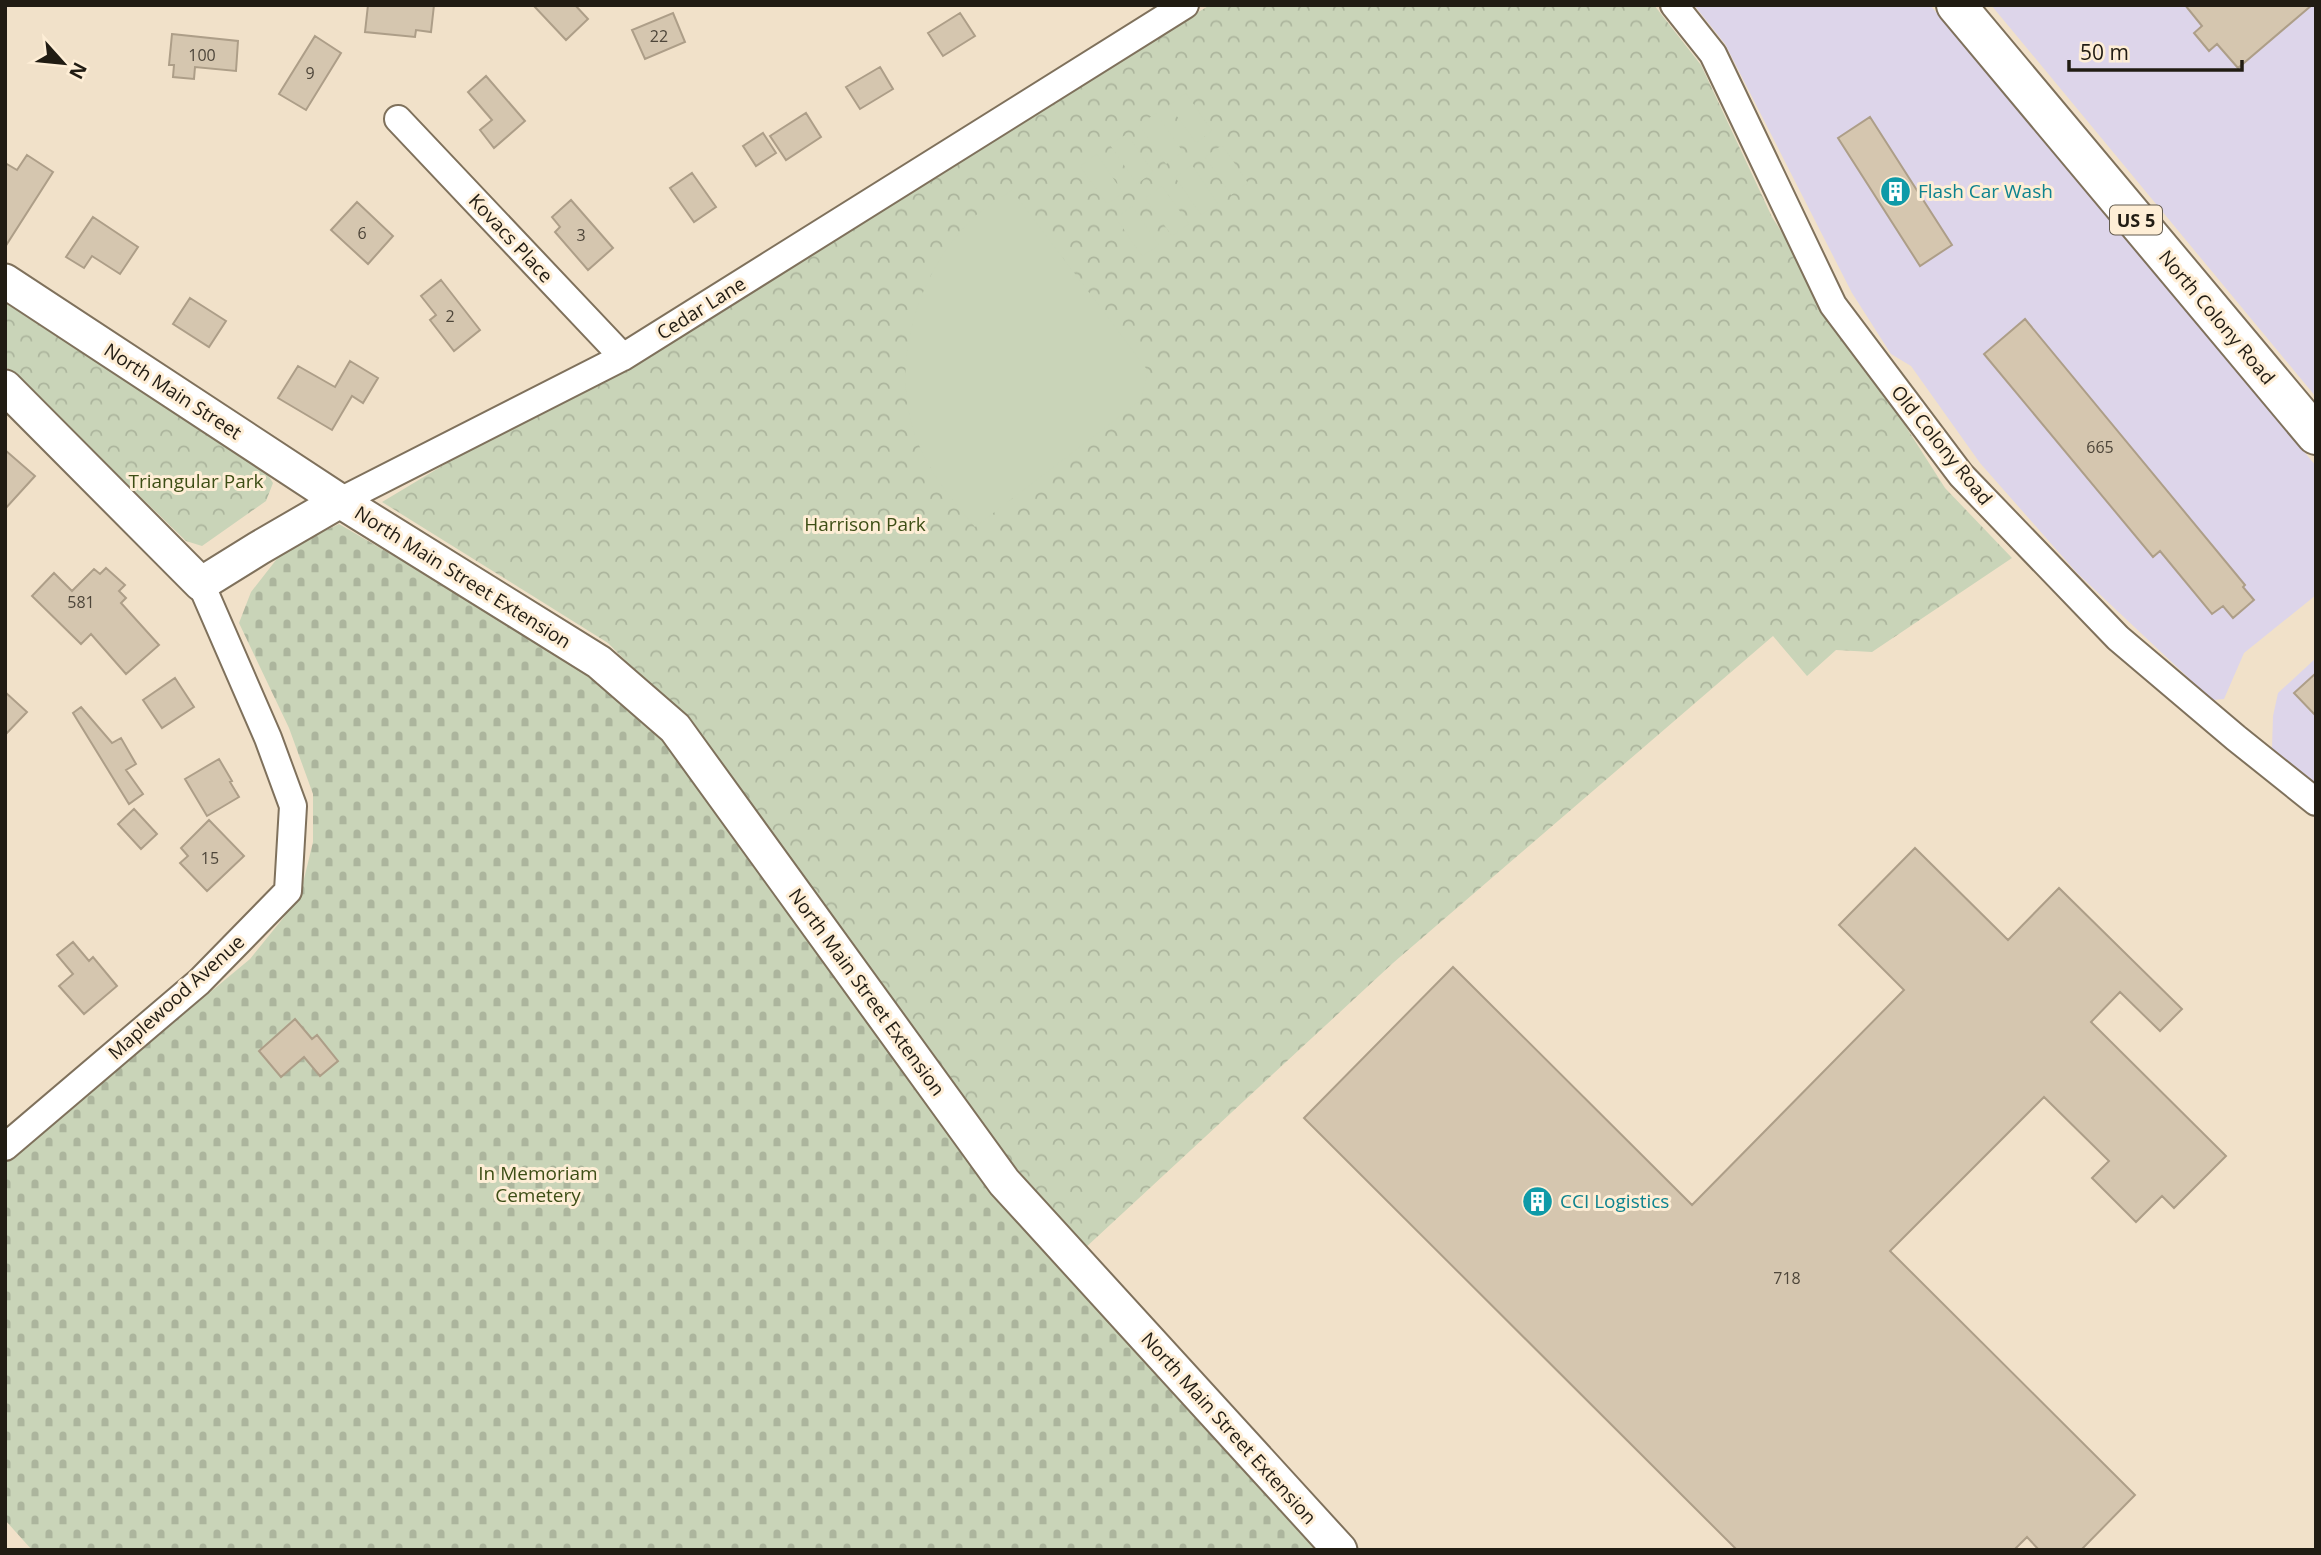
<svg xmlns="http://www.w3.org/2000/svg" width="2321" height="1555" font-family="'Open Sans',sans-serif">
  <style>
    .commercial { fill: #ddd5ea }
    .forest { fill: url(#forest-crowns) }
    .cemetery { fill: url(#cemetery-stones) }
    .garden { fill: #c9d4b8 }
    .building { fill: #d5c6af; stroke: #ad9e88; stroke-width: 2 }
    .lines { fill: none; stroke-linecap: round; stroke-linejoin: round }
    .minor-casing { stroke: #7f715c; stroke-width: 30 }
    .tertiary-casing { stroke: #7f715c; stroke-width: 37 }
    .primary-casing { stroke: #7f715c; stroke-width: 42 }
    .minor { stroke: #fff; stroke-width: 26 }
    .tertiary { stroke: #fff; stroke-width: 33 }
    .primary { stroke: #fff; stroke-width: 38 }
    .labels { text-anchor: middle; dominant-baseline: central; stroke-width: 6; stroke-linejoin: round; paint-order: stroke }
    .number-label { font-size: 16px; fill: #4e463a }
    .shield { fill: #feeed6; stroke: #635b4e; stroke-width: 2 }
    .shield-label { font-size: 18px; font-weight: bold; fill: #211c13 }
    .culture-label { font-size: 19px; fill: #0d838f; stroke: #feeed6; text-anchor: start }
    .street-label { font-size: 19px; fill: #211c13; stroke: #feeed6 }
    .park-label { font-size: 19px; fill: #3d4e15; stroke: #feeed6 }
  </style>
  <defs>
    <pattern id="forest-crowns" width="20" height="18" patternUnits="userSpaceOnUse" patternTransform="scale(1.75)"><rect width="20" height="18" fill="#c9d4b8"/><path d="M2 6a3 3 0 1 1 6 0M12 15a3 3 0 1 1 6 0" fill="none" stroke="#acb59d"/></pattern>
    <pattern id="cemetery-stones" width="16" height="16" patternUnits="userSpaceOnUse" patternTransform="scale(1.75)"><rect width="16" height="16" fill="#c9d4b8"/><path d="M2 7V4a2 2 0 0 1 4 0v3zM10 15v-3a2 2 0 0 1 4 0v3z" fill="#acb59d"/></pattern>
  </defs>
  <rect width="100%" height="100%" fill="#f1e1c9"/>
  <path class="commercial" d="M 1694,5 L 1930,5 L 2316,466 L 2316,595 L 2244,653 L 2224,699 L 2212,700 L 2077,573 L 1980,463 L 1911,366 L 1891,354 L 1852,293 L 1725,44 Z
    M 1991,5 L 2316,5 L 2316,397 L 2011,29 Z
    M 2316,658 L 2316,783 L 2272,748 L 2273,716 L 2278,693 Z"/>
  <path class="forest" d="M 1210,5 L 1654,5 L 1701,65 L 1772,217 L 1945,488 L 2012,558 L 1872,652 L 1836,650 L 1807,676 L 1773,636 L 1393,963 L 1084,1249 L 973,1116 L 679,715 L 608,643 L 382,502 Z
    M 5,295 L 263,467 L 273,483 L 266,501 L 202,546 L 186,541 L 5,366 Z"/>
  <path class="cemetery" d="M 339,524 L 609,681 L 643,709 L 1318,1550 L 32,1550 L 5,1520 L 5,1163 L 250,959 L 284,917 L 303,883 L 313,842 L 313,794 L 289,728 L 239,623 L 251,592 L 283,551 Z"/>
  <path class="garden" d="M 1186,93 L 1212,131 L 1196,143 L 1169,105 Z
    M 1156,113 L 1183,152 L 1166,164 L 1139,125 Z
    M 1127,134 L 1153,172 L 1137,184 L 1110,145 Z
    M 1222,145 L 1248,183 L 1231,195 L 1205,157 Z
    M 1097,154 L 1123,193 L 1107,204 L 1080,166 Z
    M 1192,165 L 1218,204 L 1201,215 L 1175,177 Z
    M 1162,186 L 1189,224 L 1172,236 L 1145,198 Z
    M 1012,190 L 1148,371 L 1141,400 L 975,527 C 947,495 920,460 910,418 C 894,349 922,267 973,218 C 984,208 999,199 1012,190 Z
    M 1132,206 L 1159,245 L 1142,256 L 1116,218 Z"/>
  <path class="building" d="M 368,5 L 434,5 L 431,32 L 416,30 L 415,37 L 365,32 Z
    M 533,5 L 575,5 L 588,19 L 566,40 Z
    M 2185,5 L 2312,5 L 2238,68 L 2217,44 L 2209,51 L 2194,33 L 2202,26 Z
    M 673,13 L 685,42 L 645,59 L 632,30 Z
    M 960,13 L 975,36 L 943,56 L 928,33 Z
    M 172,34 L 238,41 L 236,71 L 195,67 L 194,79 L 173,77 L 174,65 L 169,65 Z
    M 315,36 L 341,53 L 306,110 L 279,94 Z
    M 880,67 L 893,89 L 860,109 L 846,87 Z
    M 486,76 L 525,121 L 494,148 L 480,130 L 492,120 L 468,92 Z
    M 806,113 L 821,137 L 786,160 L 770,136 Z
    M 1870,117 L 1952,245 L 1920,266 L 1838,138 Z
    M 763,133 L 776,153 L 756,166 L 743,146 Z
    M 27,155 L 53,172 L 5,247 L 5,163 L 17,170 Z
    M 692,173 L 716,207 L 694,222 L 670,188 Z
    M 571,200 L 613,248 L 588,270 L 555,232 L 560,227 L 552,217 Z
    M 357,202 L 393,236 L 368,264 L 331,230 Z
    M 93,217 L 138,247 L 120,274 L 92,256 L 84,268 L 66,257 Z
    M 441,280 L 480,330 L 454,351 L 430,320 L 436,315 L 421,296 Z
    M 190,298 L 226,321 L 209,347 L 173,324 Z
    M 2025,319 L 2245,585 L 2243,587 L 2254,600 L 2233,618 L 2223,606 L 2212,614 L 2160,551 L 2153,557 L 1984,354 Z
    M 350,361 L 378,378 L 363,403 L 352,396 L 332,430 L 278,398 L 298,366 L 335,387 Z
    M 5,450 L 35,476 L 5,509 Z
    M 106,568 L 125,585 L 119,591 L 126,598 L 121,603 L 159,645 L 126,674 L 91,634 L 81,644 L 32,596 L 54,573 L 72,591 L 94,569 L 100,574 Z
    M 2316,673 L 2316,716 L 2294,693 Z
    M 175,678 L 194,707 L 162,728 L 143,700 Z
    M 5,692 L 27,712 L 5,735 Z
    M 81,707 L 112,743 L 121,738 L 136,764 L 126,770 L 143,794 L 129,804 L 73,713 Z
    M 219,759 L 232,781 L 230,782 L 239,797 L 207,816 L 185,779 Z
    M 134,809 L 157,834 L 141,849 L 118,824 Z
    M 209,820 L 244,856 L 207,891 L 180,863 L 188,856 L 181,848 Z
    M 1915,848 L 2008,940 L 2059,888 L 2182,1009 L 2160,1031 L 2120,992 L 2091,1022 L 2226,1156 L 2174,1208 L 2162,1196 L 2136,1222 L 2092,1178 L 2109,1161 L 2044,1097 L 1890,1251 L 2135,1495 L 2081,1550 L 2039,1550 L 2027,1537 L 2014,1550 L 1737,1550 L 1304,1118 L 1453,967 L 1692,1205 L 1904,990 L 1839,925 Z
    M 73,942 L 89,961 L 93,957 L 117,986 L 84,1014 L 59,986 L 73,974 L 57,955 Z
    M 295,1019 L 312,1039 L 317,1035 L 338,1061 L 320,1076 L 304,1057 L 281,1077 L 259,1051 Z"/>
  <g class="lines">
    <defs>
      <path id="minor" d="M 1674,5 L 1713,54 L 1833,305 L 1961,475 L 2118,638 L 2236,738 L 2316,802
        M 398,119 L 623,357
        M 340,501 L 623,357 L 1185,5
        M 5,1147 L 199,982 L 288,891 L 293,806 L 268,738 L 201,584"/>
      <path id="tertiary" d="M 5,281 L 340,501 L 599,662 L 675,728 L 1004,1182 L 1340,1550
        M 5,387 L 201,584 L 259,548 L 340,501"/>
      <path id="primary" d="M 1956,5 L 2316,435"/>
    </defs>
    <use href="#minor" class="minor-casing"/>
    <use href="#tertiary" class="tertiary-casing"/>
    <use href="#primary" class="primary-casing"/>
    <use href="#minor" class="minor"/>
    <use href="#tertiary" class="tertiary"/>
    <use href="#primary" class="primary"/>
  </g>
  <defs>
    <symbol id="building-disc" viewBox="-11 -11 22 22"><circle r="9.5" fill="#0f9aa8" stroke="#feeed6"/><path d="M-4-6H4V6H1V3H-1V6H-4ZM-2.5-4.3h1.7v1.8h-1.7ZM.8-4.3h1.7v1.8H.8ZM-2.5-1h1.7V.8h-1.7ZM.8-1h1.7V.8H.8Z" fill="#fff"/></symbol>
  </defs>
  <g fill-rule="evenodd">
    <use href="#building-disc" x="1878" y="174" width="35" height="35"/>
    <use href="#building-disc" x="1520" y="1184" width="35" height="35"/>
  </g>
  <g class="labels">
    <g class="number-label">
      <text x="659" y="36">22</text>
      <text x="202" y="55">100</text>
      <text x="310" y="73">9</text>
      <text x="362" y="233">6</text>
      <text x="581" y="235">3</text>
      <text x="450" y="316">2</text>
      <text x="2100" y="447">665</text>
      <text x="81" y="602">581</text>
      <text x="210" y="858">15</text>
      <text x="1787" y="1278">718</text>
    </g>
    <rect class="shield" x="2110" y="205.5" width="52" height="29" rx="5"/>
    <g class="shield-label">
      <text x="2136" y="220">US 5</text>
    </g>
    <g class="culture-label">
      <text x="1918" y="191">Flash Car Wash</text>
      <text x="1560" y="1201">CCI Logistics</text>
    </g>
    <g class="street-label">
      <text transform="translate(511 238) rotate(47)">Kovacs Place</text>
      <text transform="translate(701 308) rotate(-32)">Cedar Lane</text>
      <text transform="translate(2217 317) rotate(50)">North Colony Road</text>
      <text transform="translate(173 391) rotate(33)">North Main Street</text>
      <text transform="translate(1942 445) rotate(51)">Old Colony Road</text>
      <text transform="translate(463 577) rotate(32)">North Main Street Extension</text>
      <text transform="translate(867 992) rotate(54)">North Main Street Extension</text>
      <text transform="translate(176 997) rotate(-42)">Maplewood Avenue</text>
      <text transform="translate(1229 1428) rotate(48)">North Main Street Extension</text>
    </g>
    <g class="park-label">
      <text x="196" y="481">Triangular Park</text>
      <text x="865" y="524">Harrison Park</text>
      <text x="538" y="1173">In Memoriam<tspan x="538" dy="22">Cemetery</tspan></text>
    </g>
  </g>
  <rect width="2321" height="1555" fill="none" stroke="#211c13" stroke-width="14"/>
  <g transform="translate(63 63) rotate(117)" stroke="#feeed6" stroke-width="5" paint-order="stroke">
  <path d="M0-5L12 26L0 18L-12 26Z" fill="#211c13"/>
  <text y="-10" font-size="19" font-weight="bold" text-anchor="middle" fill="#211c13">N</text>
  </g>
  <path d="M2069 60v10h173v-10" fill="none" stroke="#211c13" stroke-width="3.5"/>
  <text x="2080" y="60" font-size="21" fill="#211c13" stroke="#feeed6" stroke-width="5" paint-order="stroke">50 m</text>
</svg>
